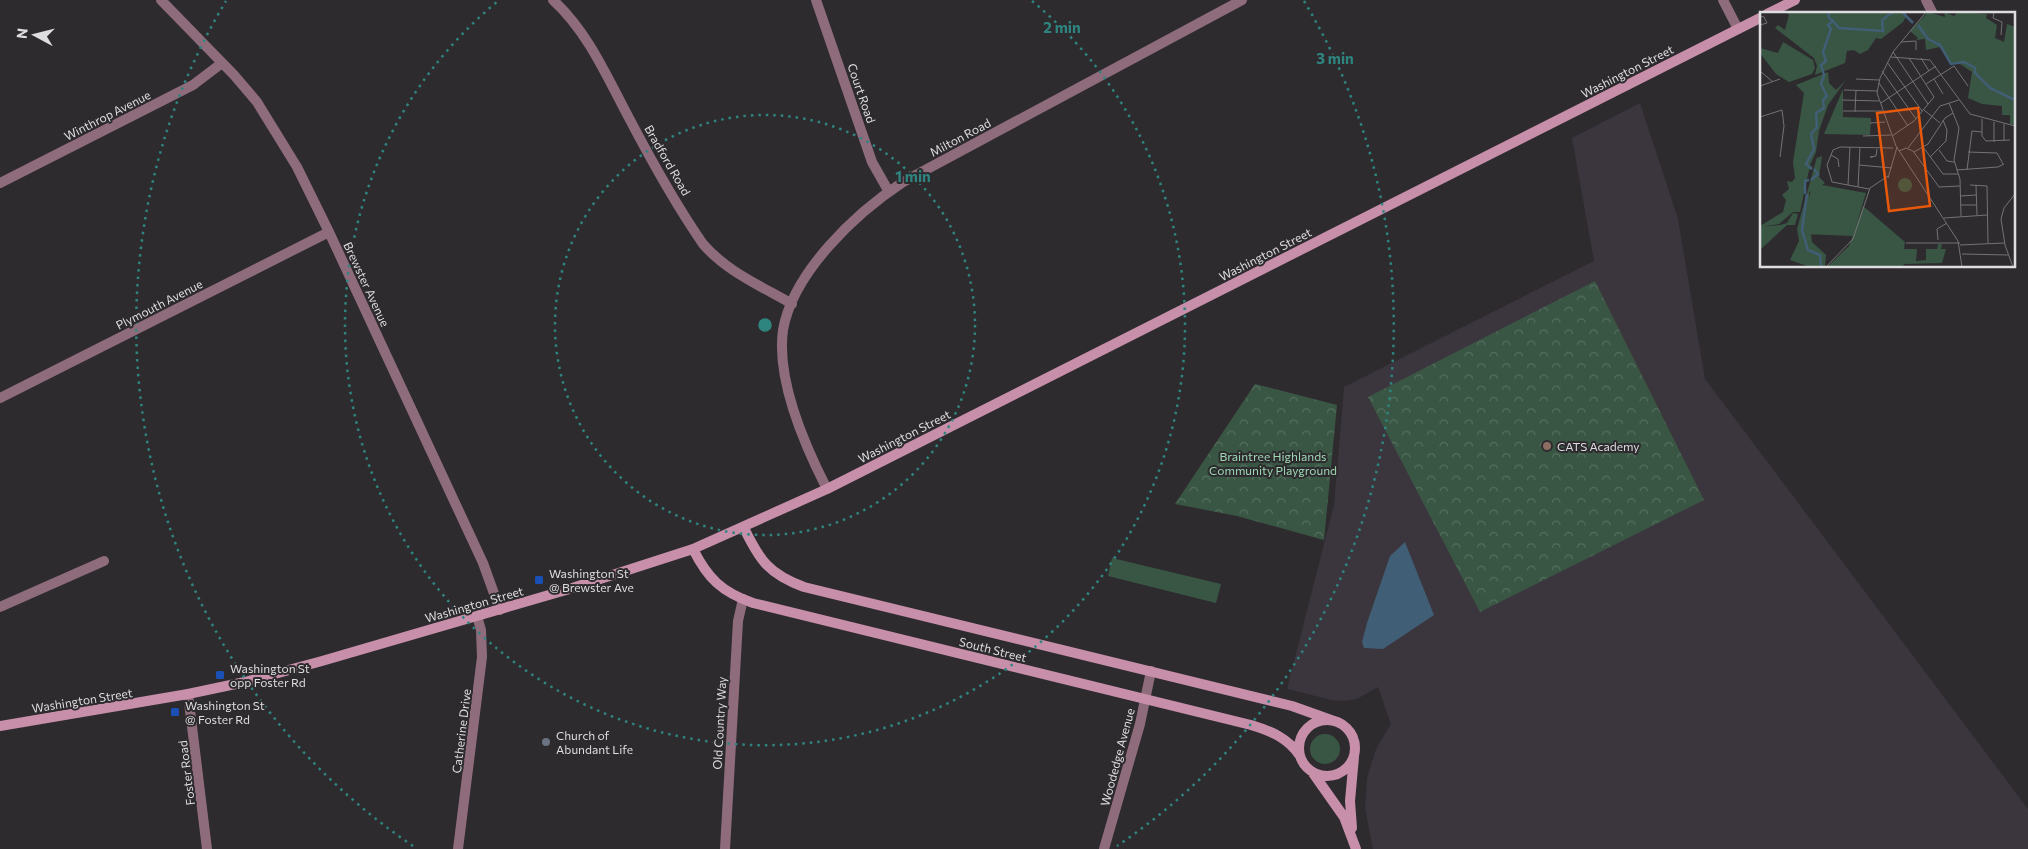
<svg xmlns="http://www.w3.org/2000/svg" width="2028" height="849" font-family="Commissioner,sans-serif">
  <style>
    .built { fill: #3b353d }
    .grass { fill: #395644 }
    .forest { fill: url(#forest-crowns) }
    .water { fill: #405e75 }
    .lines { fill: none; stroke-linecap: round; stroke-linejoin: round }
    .minor { stroke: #8f6c7c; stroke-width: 10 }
    .secondary { stroke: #c78fa9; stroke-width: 10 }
    .ring { fill: none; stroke: #2e857f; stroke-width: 2.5; stroke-dasharray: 2.5 5 }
    .education-dot { fill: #8d6e63; stroke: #2e2b2f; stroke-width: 2 }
    .transit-dot { fill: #1a4fb4; stroke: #2e2b2f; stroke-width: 2 }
    .worship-dot { fill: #6b7280; stroke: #2e2b2f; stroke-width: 2 }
    .labels { text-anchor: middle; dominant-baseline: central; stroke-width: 4; stroke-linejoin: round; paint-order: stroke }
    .street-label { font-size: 12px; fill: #dedddf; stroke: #2e2b2f }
    .poi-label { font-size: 12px; fill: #dedddf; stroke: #2e2b2f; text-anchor: start }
    .park-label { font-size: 12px; fill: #9dd9b4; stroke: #2e2b2f }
    .inset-river { fill: none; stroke: #405e75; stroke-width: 2.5 }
    .inset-road { fill: none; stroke: #747275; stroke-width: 1 }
    .view { fill: #e8590c; fill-opacity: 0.15; stroke: #e8590c; stroke-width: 2.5 }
    .inset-edge { fill: none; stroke: #dedddf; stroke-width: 2.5 }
    .centre { fill: #2e857f; stroke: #2e2b2f; stroke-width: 2.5 }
    .ring-label { font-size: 15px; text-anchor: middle; font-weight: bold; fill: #2e857f; stroke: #2e2b2f; stroke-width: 4; stroke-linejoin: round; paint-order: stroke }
  </style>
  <defs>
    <pattern id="forest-crowns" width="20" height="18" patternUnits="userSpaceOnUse" patternTransform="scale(1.25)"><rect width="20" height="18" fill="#395644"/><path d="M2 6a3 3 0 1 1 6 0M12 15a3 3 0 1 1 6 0" fill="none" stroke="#556e5f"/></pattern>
  </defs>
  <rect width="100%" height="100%" fill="#2e2b2f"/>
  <path class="built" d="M 1640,103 L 1678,219 L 1705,379 L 2028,809 L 2028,849 L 1373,849 L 1365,808 L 1367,778 L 1376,749 L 1391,724 L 1378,687 L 1357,699 L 1344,701 L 1332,700 L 1287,689 L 1334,505 L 1344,387 L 1594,261 L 1572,138 Z"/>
  <path class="grass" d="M 1112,558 L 1221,584 L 1216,603 L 1108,576 Z
    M1310 749a15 15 0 1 1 30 0a15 15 0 1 1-30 0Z"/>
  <path class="forest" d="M 1595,281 L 1704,500 L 1480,612 L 1368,397 Z
    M 1255,384 L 1337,405 L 1324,540 L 1237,516 L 1175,504 Z"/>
  <path class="water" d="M 1405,542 L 1434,615 L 1383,649 L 1364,648 L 1362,642 L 1367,623 L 1390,556 Z"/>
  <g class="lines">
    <path class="minor" d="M 161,0 L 234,75 L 257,102 L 297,167 L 329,232 L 483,563 L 500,610
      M 553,0 C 588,32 607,77 629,118 C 651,160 676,205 703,244 C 726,271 761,286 792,304
      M 816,0 L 872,162 L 889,192
      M 1723,0 L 1738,29
      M 1926,0 L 1933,14
      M 0,183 L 193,85 L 222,63
      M 0,398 L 329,232
      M 827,489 C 805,446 776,380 783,330 C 793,272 856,213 903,182 L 1242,0
      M 0,607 L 104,561
      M 188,694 L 207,849
      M 458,849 L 482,657 L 481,630 L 477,616
      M 725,849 L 738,621 L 743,599
      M 1104,849 L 1140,724 L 1151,671"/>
    <path class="secondary" d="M 1767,14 L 1795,0
      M 744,528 C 760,561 769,574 804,587 L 1292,706 L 1334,721
      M 693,549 C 708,579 722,592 753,603 L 1251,725 C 1271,731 1288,738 1300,756
      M1299 748a28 28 0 1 1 56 0a28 28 0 1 1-56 0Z
      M 0,726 L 188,694 L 245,682 L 322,661 L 566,590 L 693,549 L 827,489 L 1762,17
      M 1313,773 L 1344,817 L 1356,849
      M 1352,828 L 1350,801 L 1354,757"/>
  </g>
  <g class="ring">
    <circle cx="765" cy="325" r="210"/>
    <path d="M1032 1A420 420 0 1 1 498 1"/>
    <path d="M413 846A629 629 0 0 1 226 1M1304 1A629 629 0 0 1 1117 846"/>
  </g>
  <circle class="education-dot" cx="1547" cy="446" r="5"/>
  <g class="transit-dot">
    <rect x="534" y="575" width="10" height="10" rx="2.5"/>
    <rect x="215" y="670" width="10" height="10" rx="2.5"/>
    <rect x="170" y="707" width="10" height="10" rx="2.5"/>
  </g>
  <circle class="worship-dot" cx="546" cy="742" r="5"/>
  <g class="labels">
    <g class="street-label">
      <text transform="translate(1627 71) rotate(-27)">Washington Street</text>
      <text transform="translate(862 93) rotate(71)">Court Road</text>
      <text transform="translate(107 115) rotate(-27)">Winthrop Avenue</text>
      <text transform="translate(960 137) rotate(-28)">Milton Road</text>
      <text transform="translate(668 160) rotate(60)">Bradford Road</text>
      <text transform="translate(1265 254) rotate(-27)">Washington Street</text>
      <text transform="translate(367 284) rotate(65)">Brewster Avenue</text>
      <text transform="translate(159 304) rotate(-27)">Plymouth Avenue</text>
      <text transform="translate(904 436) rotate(-27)">Washington Street</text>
      <text transform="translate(474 604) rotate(-16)">Washington Street</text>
      <text transform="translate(993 649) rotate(14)">South Street</text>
      <text transform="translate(82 700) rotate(-9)">Washington Street</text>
      <text transform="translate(719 723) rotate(-87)">Old Country Way</text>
      <text transform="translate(461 731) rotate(-83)">Catherine Drive</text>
      <text transform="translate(1117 757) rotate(-75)">Woodedge Avenue</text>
      <text transform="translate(186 773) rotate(-97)">Foster Road</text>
    </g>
    <g class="poi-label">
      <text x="1557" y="446">CATS Academy</text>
      <text x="549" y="573">Washington St<tspan x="549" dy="14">@ Brewster Ave</tspan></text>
      <text x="230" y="668">Washington St<tspan x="230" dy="14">opp Foster Rd</tspan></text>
      <text x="185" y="705">Washington St<tspan x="185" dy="14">@ Foster Rd</tspan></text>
      <text x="556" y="735">Church of<tspan x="556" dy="14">Abundant Life</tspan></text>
    </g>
    <g class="park-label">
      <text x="1273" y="456">Braintree Highlands<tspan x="1273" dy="14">Community Playground</tspan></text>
    </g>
  </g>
  <g transform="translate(1760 12)">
    <rect width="255" height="255" fill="#2e2b2f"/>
    <path d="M 168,0 L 185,5 L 184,0 L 194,4 L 198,0 L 227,2 L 226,6 L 237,13 L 235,26 L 244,30 L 247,12 L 255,15 L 255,113 L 250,112 L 250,103 L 242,103 L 242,94 L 222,92 L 208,86 L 212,60 L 200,52 L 191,51 L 180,35 L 166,38 L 165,27 L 156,28 L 158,26 L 150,19 ZM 83,77 L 83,105 L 111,106 L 110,123 L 64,122 ZM 62,144 L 59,165 L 65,171 L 62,173 L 106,181 L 93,224 L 42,222 L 57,146 ZM138 173a7 7 0 1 1 14 0a7 7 0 1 1-14 0ZM 103,194 L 145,230 L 144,237 L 157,237 L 156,249 L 166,248 L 166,237 L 177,237 L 178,232 L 182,232 L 181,237 L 186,237 L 182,251 L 144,252 L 143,255 L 67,255 L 89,234 Z" fill="#395644"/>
    <path d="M 26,0 L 145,0 L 147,3 L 143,10 L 121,27 L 116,26 L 108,38 L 100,42 L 94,38 L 87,39 L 85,51 L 55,63 L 57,54 L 54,46 L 15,16 L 18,13 L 25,18 L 29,3 ZM 23,30 L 53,48 L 55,56 L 52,62 L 29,70 L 16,62 L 0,41 L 0,36 L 18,41 ZM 68,60 L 69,71 L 76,78 L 86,68 L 68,93 L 59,119 L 56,140 L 50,153 L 53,156 L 49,158 L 40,200 L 33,200 L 19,212 L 1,215 L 20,213 L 27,211 L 33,201 L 38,202 L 35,213 L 27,213 L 0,238 L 0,214 L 23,200 L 26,188 L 22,183 L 29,177 L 27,169 L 32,170 L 35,166 L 33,150 L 44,81 L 36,73 ZM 57,145 L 58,174 L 62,177 L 71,175 L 77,180 L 64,181 L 57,187 L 55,179 L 49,180 L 50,190 L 53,187 L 67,193 L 70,203 L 76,208 L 72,212 L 78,216 L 73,219 L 65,212 L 51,222 L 52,230 L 66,243 L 65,255 L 50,255 L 30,248 L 39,229 L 37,217 Z" fill="#395644"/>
    <path class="inset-river" d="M 142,0 L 153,11M 73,9 L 79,16 L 123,19 L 122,8 L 133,0M 158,13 L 168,27 L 180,33 L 191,52 L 204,50 L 215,56 L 215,61 L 230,76 L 255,88M 52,157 L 46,152 L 54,137 L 51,122 L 57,115 L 56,101 L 64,96 L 63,88 L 67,84 L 61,72 L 64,63 L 61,53 L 66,49 L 63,40 L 71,17 L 68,13 L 73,9 L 69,6 L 68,0M 51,168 L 58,162 L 54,157M 45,182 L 45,169 L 49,168M 47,182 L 42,218 L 48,238 L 60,243 L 61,255"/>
    <path class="inset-road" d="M 166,0 L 133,40 L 120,66 L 117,81 L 136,134 L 198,229 L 202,255M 234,0 L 233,6 L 242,10 L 241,23M 0,4 L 4,5 L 7,11 L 0,13M 141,30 L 156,29 L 156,38M 133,40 L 168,92M 131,45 L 170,48 L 210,102 L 255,114M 161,46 L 169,59M 127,50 L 162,99M 0,59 L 13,70M 122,59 L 156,107M 96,67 L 119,68M 174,67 L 183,82M 119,71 L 148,114M 166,72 L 194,54 L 208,74M 0,74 L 20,67M 84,78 L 117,79M 82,88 L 119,89M 121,91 L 176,54M 189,91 L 199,116 L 194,148 L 200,167 L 201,204M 164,98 L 180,111M 83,99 L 122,99M 95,100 L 96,78M 0,105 L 22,98 L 24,114 L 20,145M 222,107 L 222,124 L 226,129 L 250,128M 110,111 L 125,110M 103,124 L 131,123M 132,124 L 154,109 L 174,85 L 149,46M 244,129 L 244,112M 234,130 L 234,110M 163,135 L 183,162 L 198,162M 148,136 L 180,94 L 199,88M 179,138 L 187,149 L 194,150M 139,139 L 146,136 L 153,139 L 179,175 L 200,174M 154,140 L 168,132 L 185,106 L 193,101M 208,140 L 237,141 L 243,152M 71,143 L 78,147 L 79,155M 113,145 L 110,145 L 116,144 L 117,137M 170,145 L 186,129 L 187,118 L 183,108M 99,153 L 132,156M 196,158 L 238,155 L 244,152M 207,158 L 212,119 L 222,120M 128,166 L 137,135M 88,173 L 90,135M 210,173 L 227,174 L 228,231M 216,173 L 217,203M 98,175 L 100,135M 109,177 L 72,170 L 67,153 L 73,138 L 80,135 L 133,136M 200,184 L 216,183M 201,193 L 217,193M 184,206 L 227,203M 178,228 L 177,217 L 187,211M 146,231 L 200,231M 200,233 L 244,231M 202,242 L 248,243M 66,255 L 93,227 L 110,176 L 128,164M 253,255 L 245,233 L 241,207 L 244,196 L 255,182"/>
    <path class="view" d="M 158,96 L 170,194 L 129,199 L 117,101 Z"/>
    <rect width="255" height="255" class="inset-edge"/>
  </g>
  <circle cx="765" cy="325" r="8" class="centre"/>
  <g class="ring-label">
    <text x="1062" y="33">2 min</text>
    <text x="1335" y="64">3 min</text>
    <text x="913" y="182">1 min</text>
  </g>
  <g transform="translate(35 35) rotate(277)" stroke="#2e2b2f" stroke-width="4" paint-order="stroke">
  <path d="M0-4L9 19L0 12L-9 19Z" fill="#dedddf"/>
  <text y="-8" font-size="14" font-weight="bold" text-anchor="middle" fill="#dedddf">N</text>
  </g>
</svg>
